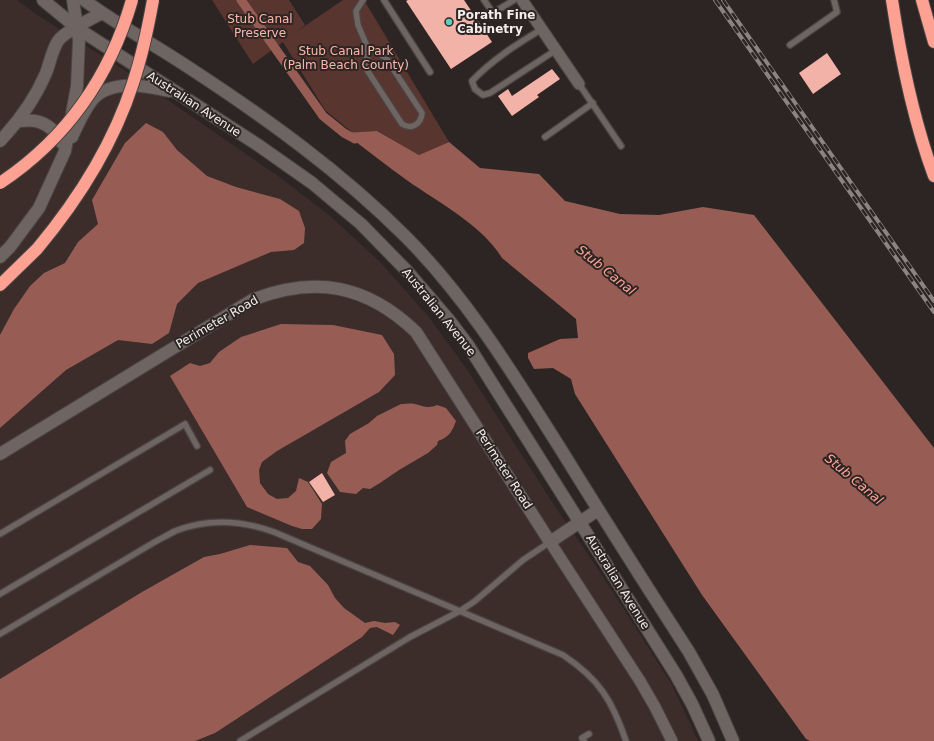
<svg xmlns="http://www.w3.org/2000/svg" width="934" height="741" font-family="'DejaVu Sans',sans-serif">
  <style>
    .built { fill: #3c2d2b }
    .green { fill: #59352f }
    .water { fill: #975d54 }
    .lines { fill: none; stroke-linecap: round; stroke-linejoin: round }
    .canal { stroke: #975d54; stroke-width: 9 }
    .building { fill: #f3b2a7 }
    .lane-casing { stroke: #4a4443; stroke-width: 8 }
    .street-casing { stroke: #4a4443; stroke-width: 13 }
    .secondary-casing { stroke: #4a4443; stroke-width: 14 }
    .highway-casing { stroke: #4a4443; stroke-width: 14 }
    .lane { stroke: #6e6462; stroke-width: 5.5 }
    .street { stroke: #6e6462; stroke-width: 11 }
    .secondary { stroke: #6e6462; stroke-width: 12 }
    .highway { stroke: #fda193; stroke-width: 12 }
    .rail-casing { stroke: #8b8483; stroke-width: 4 }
    .rail { stroke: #2d2523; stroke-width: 2.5; stroke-dasharray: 8; stroke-linecap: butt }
    .highway-bridge-casing { stroke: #4a4443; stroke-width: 14; stroke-linecap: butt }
    .highway-bridge { stroke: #fda193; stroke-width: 12 }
    .poi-dot { fill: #5dceb9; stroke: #2d2523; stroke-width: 1.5 }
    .labels { text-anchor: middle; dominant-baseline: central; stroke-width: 4; stroke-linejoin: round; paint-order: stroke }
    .poi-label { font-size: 12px; font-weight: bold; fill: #f3edec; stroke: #2d2523; text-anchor: start }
    .park-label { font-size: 12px; fill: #feb6aa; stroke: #2d2523 }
    .street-label { font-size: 12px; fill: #f3edec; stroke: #2d2523 }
    .water-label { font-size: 13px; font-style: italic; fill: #fca395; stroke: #2d2523 }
  </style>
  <rect width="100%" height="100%" fill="#2d2523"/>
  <path class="built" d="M 0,0 L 17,0 L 36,14 L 124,70 L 278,176 L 329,215 L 381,263 L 428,316 L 466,368 L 554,505 L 594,563 L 643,639 L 672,685 L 698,741 L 0,741 Z"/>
  <path class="green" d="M 212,0 L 289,0 L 305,25 L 296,32 L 343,0 L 364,0 L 449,142 L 419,155 L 377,131 L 353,133 L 325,110 L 283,42 L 253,64 Z"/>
  <path class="water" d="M 146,123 L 163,132 L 177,150 L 207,176 L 236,187 L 280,199 L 299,211 L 305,228 L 304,243 L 294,250 L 271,252 L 198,283 L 177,304 L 169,333 L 152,344 L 118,340 L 66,370 L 0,428 L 0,335 L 14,309 L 30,286 L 44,273 L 65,263 L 78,242 L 98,224 L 92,200 L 125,143 Z
    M 377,131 L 419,155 L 449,142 L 480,168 L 539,174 L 565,201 L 620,214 L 659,215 L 703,207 L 754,215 L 934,448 L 934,741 L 810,741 L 806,739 L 702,595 L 575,394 L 571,379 L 553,368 L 534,369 L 528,358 L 528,353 L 560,339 L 578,338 L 576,319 L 502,258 C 483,226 438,202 408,181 C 387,166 366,149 344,133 Z
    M 281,324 L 333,325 L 382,335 L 394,354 L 395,375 L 379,392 L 277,451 L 262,462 L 259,470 L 260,483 L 268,494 L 277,499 L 288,498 L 296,491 L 299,478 L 308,482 L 322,504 L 321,519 L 312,529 L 302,529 L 292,526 L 247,507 L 170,376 L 190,363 L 200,366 L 210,363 L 219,352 L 241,337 Z
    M 401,404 C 406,404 410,403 415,404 C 423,406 428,409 437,405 L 446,408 L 456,421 C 452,432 449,437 438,441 L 437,445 L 428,453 L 399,470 L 380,483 L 370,489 L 363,488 L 356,494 L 340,492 L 327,473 L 331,462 L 346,453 L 345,441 L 350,434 L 369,423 L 377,416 Z
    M 250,545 L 287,548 L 298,562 L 310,566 L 328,585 L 335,598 L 344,608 L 365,623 L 374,621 L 385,623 L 395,622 L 400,625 L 393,635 L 377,627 L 370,628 L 362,637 L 215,733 L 195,741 L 0,741 L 0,679 L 142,592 L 204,557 L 220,554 Z"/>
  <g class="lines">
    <path class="canal" d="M 241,0 L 323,116 L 344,133 L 355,139"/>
  </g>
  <path class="building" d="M 408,0 L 464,0 L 492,42 L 451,69 L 406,1 Z
    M 827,53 L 841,74 L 813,94 L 799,73 Z
    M 552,69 L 560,79 L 537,95 L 539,97 L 512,116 L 498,96 L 508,89 L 512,96 Z
    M 322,473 L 335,495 L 323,502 L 309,482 Z"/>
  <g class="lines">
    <defs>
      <path id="lane" d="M 363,0 L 356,11 L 358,25 L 367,46 L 367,70 L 402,124 C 412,130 421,124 422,113 L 386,58 L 367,46
        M 384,0 L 430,72
        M 484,0 L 493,13 L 514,0
        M 542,29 C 517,44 492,60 472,81 L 475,89 L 483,95 L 490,93 L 556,50
        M 790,45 L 837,12 L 834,0
        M 579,84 L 621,146
        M 545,137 L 593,103
        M 0,534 L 185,424 L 197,446
        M 0,594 L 210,470
        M 0,634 L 153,543 C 160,539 168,535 175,531 C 208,518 241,520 274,532 L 563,655 C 599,679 612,700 626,741
        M 240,741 L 410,637 L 460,611 L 475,601 L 523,560 L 550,542
        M 584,741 L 582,738 L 589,734"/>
      <path id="street" d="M 522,0 L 579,84
        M 550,542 L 640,681 L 655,707 L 672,741"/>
      <path id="secondary" d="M 43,0 L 77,28 L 258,145 L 312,183 L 361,224 L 407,271 L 449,320 L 468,345 L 676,675 L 692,704 L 709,741
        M 84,0 C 118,25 155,45 191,69 C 266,118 341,172 405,236 C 468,299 513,374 560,448 C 602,516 645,584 689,652 L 713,695 L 733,741
        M 18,121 C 24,121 30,120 35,121 C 47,123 57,132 62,143
        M 72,137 C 78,124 84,110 93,99 C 112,79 146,86 169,91
        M 0,141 C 19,121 35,99 46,73 C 50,63 52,50 58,41 C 64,32 91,19 102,13
        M 0,257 L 10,247 L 39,208 L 65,151 L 77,86 L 79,40 L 73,0
        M 0,454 L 252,300 C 315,275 367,285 416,332 L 550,542 L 598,510"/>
      <path id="highway" d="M 892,0 C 901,60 913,119 934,176
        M 922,0 L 934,42
        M 0,285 L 37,249"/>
    </defs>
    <use href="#lane" class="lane-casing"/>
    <use href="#street" class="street-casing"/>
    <use href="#secondary" class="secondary-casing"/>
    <use href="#highway" class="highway-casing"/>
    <use href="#lane" class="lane"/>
    <use href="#street" class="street"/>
    <use href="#secondary" class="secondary"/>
    <use href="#highway" class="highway"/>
    <defs>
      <path id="rail" d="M 715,0 L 934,312
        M 723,0 L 934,301"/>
    </defs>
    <use href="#rail" class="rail-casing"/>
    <use href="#rail" class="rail"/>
    <defs>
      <path id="highway-bridge" d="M 0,183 C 66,139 110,76 132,0
        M 37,249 C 78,200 113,145 133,83 C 142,56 148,28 153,0"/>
    </defs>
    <use href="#highway-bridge" class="highway-bridge-casing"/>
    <use href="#highway-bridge" class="highway-bridge"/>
  </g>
  <circle class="poi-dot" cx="449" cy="22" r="4"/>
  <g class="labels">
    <g class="poi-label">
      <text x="457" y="15">Porath Fine<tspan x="457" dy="14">Cabinetry</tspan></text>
    </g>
    <g class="park-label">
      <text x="260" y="19">Stub Canal<tspan x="260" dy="14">Preserve</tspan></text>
      <text x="346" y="51">Stub Canal Park<tspan x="346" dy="14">(Palm Beach County)</tspan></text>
    </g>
    <g class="street-label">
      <text transform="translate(194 104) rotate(33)">Australian Avenue</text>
      <text transform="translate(439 312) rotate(51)">Australian Avenue</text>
      <text transform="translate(217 322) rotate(-30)">Perimeter Road</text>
      <text transform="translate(504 469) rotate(57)">Perimeter Road</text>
      <text transform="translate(618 582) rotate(58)">Australian Avenue</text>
    </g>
    <g class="water-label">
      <text transform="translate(606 270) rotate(39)">Stub Canal</text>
      <text transform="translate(854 479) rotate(40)">Stub Canal</text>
    </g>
  </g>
</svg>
